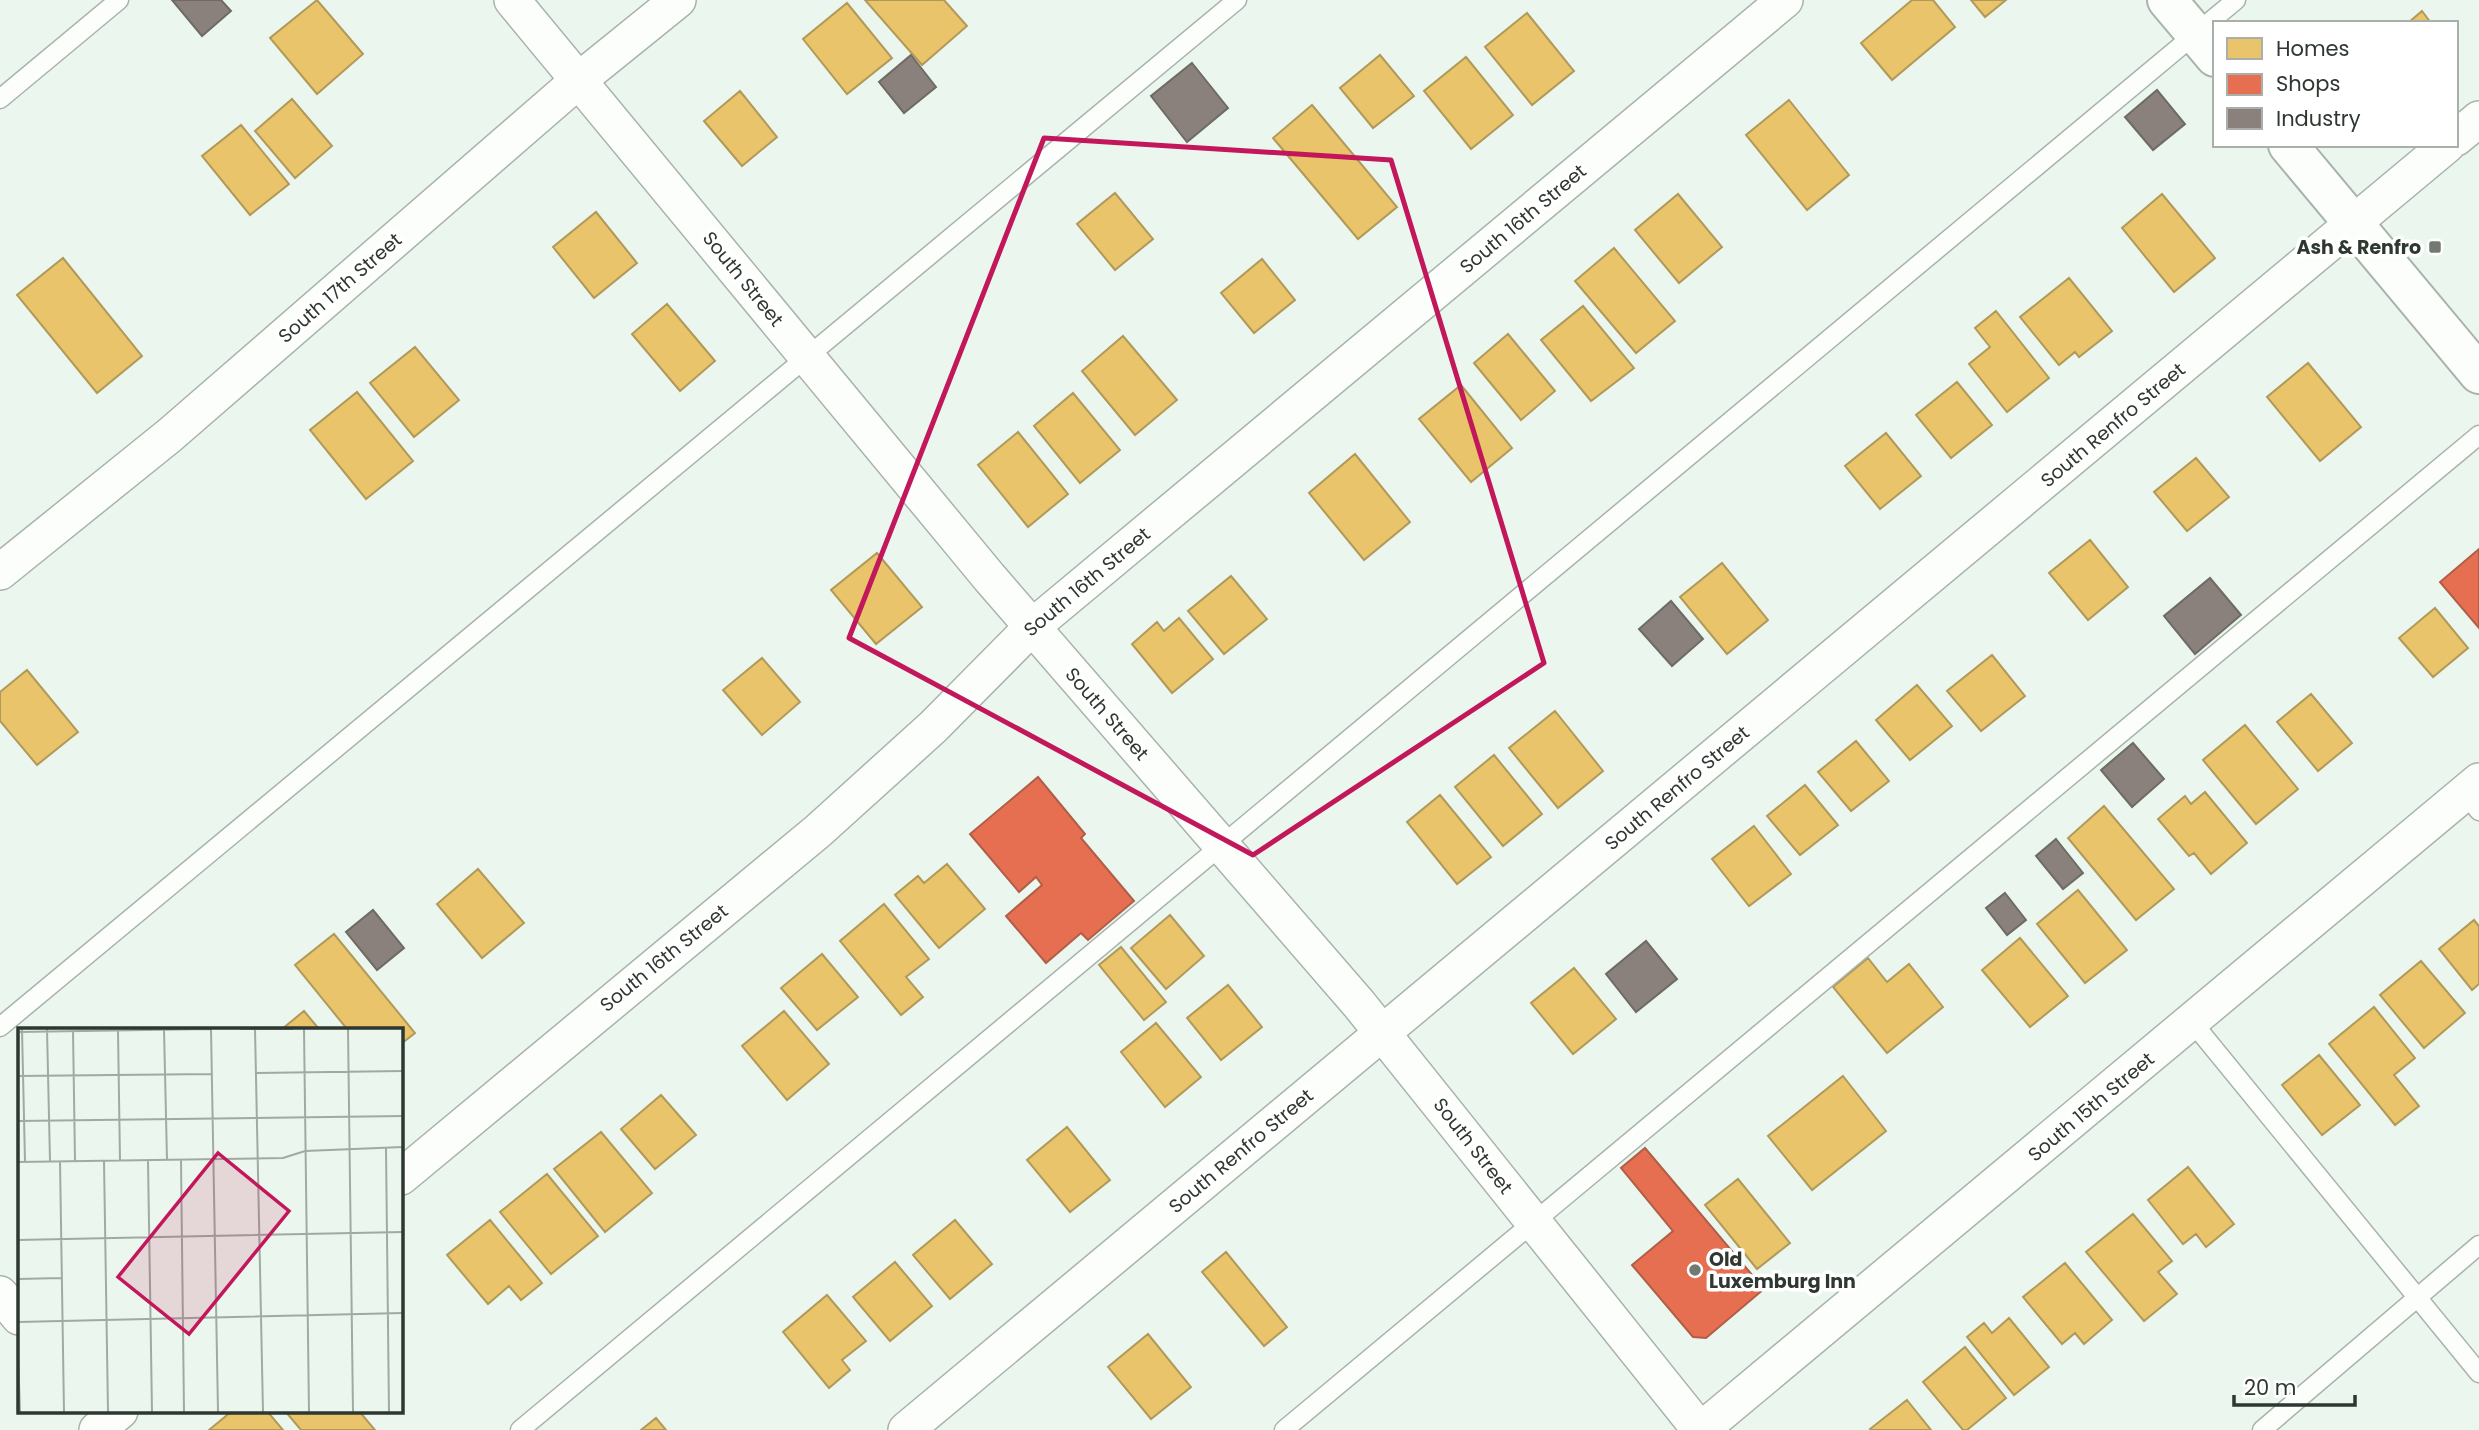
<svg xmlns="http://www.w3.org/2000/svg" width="2479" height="1430" font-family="Poppins,sans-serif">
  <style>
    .homes { fill: #e9c46a; stroke: #b19a59; stroke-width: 2 }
    .shops { fill: #e76f51; stroke: #b05e47; stroke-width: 2 }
    .industry { fill: #8a817c; stroke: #6e6b65; stroke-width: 2 }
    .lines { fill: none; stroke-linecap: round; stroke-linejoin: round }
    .service-casing { stroke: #a9b2ab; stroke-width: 21 }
    .minor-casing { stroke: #a9b2ab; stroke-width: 38 }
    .tertiary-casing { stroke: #a9b2ab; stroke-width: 42 }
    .service { stroke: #fcfefc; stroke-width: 18 }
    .minor { stroke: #fcfefc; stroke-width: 35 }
    .tertiary { stroke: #fcfefc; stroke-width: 38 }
    .marked { fill: none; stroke: #c2185b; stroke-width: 5; stroke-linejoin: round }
    .poi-dot { fill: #707a72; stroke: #fff; stroke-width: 2.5 }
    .labels { text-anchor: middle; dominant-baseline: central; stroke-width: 7; stroke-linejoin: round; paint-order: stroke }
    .street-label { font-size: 19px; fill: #2e3730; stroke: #fff }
    .poi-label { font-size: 19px; font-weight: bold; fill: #2e3730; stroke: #fff; text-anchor: end }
    .inset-road { fill: none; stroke: #9faaa2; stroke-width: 2 }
    .view { fill: #c2185b; fill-opacity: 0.15; stroke: #c2185b; stroke-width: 3.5 }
    .inset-edge { fill: none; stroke: #2e3730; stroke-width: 3.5 }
  </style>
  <rect width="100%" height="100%" fill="#ebf7ee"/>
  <path class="homes" d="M 317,0 L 363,54 L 317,94 L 270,38 Z
    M 865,0 L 944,0 L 967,26 L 922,65 Z
    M 1912,0 L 1933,0 L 1955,27 L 1892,80 L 1861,43 Z
    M 1971,0 L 2006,0 L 1985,17 Z
    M 847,3 L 892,58 L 847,94 L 803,39 Z
    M 2422,11 L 2431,23 L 2408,23 Z
    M 1527,13 L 1574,71 L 1532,105 L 1485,47 Z
    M 1380,55 L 1414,96 L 1373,128 L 1340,88 Z
    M 1466,57 L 1513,115 L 1471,149 L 1424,91 Z
    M 740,91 L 777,137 L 742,166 L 704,121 Z
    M 292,99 L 332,146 L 295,178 L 255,131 Z
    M 1789,100 L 1849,175 L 1807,210 L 1746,135 Z
    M 1312,105 L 1397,207 L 1358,239 L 1273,138 Z
    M 241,125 L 289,184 L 250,215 L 202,156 Z
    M 1115,193 L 1153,239 L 1115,270 L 1077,224 Z
    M 1678,194 L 1722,247 L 1679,283 L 1635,230 Z
    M 2162,194 L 2215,258 L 2174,292 L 2122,228 Z
    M 596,212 L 637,263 L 594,298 L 553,247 Z
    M 1614,248 L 1675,321 L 1636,353 L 1575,281 Z
    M 63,258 L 142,356 L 97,393 L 17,295 Z
    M 1262,259 L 1295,300 L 1254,333 L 1221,293 Z
    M 2069,278 L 2112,331 L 2079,357 L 2075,352 L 2059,365 L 2020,317 Z
    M 667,304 L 715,361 L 680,391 L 632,334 Z
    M 1583,306 L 1634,368 L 1591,401 L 1541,340 Z
    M 1996,311 L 2049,378 L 2007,412 L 1969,364 L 1990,347 L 1975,328 Z
    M 1508,334 L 1555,391 L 1521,420 L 1474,363 Z
    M 1123,336 L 1177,400 L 1135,435 L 1082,371 Z
    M 415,347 L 459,400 L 414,437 L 370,383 Z
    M 2308,363 L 2361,427 L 2320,461 L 2267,397 Z
    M 1957,382 L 1992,425 L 1951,458 L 1916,415 Z
    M 1461,385 L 1512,448 L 1471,482 L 1419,419 Z
    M 357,392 L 413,461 L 366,499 L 310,430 Z
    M 1073,393 L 1120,450 L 1080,483 L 1034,426 Z
    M 1018,432 L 1068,494 L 1028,527 L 978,465 Z
    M 1886,433 L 1921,476 L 1880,509 L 1845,466 Z
    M 1355,454 L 1410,522 L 1364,560 L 1309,493 Z
    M 2196,458 L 2229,497 L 2187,531 L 2154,492 Z
    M 2090,540 L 2128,587 L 2088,620 L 2049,573 Z
    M 877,553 L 922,607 L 876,644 L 831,590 Z
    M 1722,563 L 1768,620 L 1727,654 L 1680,597 Z
    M 1231,576 L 1267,619 L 1224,654 L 1188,611 Z
    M 2435,608 L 2468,648 L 2433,677 L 2399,638 Z
    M 1179,618 L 1213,659 L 1172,693 L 1132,644 L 1157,622 L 1164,631 Z
    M 1992,655 L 2025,696 L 1981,731 L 1947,691 Z
    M 762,658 L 800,702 L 762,735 L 723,690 Z
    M 27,670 L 78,732 L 37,765 L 0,721 L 0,692 Z
    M 1917,685 L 1952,726 L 1910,760 L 1876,720 Z
    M 2311,694 L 2352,743 L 2318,771 L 2277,722 Z
    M 1555,711 L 1603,771 L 1558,808 L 1509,748 Z
    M 2245,725 L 2298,789 L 2256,824 L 2203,760 Z
    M 1856,741 L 1889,781 L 1851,811 L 1818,772 Z
    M 1494,755 L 1542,814 L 1503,846 L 1455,787 Z
    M 1805,785 L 1838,825 L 1800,855 L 1767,816 Z
    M 2205,792 L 2247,843 L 2211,874 L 2194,853 L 2189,856 L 2158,819 L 2185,796 L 2191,804 Z
    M 1440,795 L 1491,857 L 1457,884 L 1407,822 Z
    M 2104,806 L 2174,889 L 2136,920 L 2068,838 Z
    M 1754,826 L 1791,874 L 1749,906 L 1712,859 Z
    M 947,864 L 985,909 L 939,948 L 895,895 L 918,876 L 924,883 Z
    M 478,869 L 524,923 L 482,958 L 437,904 Z
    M 2078,890 L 2127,950 L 2085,983 L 2037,924 Z
    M 884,904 L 929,959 L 906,977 L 923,997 L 901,1015 L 840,941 Z
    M 1170,915 L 1204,956 L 1166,989 L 1131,948 Z
    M 2474,920 L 2479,926 L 2479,984 L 2472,990 L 2439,949 Z
    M 334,934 L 415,1033 L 401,1044 L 401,1029 L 347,1029 L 295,965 Z
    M 2020,938 L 2068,996 L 2030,1027 L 1982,970 Z
    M 1121,947 L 1166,1002 L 1144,1020 L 1099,965 Z
    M 822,954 L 858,997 L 817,1030 L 781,988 Z
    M 1868,958 L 1887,982 L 1909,964 L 1943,1007 L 1887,1053 L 1833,987 Z
    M 2421,961 L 2465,1013 L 2424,1048 L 2380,995 Z
    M 1574,968 L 1616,1019 L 1573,1054 L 1531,1003 Z
    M 1228,985 L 1262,1027 L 1221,1060 L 1187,1018 Z
    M 2374,1007 L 2415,1058 L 2394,1075 L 2419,1106 L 2395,1125 L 2329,1044 Z
    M 304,1011 L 319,1029 L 282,1029 Z
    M 784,1011 L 829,1064 L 787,1100 L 742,1046 Z
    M 1156,1023 L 1201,1077 L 1165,1107 L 1121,1052 Z
    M 2319,1055 L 2360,1105 L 2322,1135 L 2282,1085 Z
    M 1843,1076 L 1886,1131 L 1812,1190 L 1768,1136 Z
    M 661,1095 L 696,1135 L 655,1169 L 621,1129 Z
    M 1067,1127 L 1110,1180 L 1070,1212 L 1027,1160 Z
    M 601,1132 L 652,1193 L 605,1232 L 554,1169 Z
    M 2188,1167 L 2234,1224 L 2206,1247 L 2196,1234 L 2183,1244 L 2148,1200 Z
    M 547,1174 L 598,1236 L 551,1274 L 500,1212 Z
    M 1738,1179 L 1790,1243 L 1757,1269 L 1705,1205 Z
    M 2133,1214 L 2172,1261 L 2158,1272 L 2177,1294 L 2144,1321 L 2086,1252 Z
    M 490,1220 L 542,1283 L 521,1300 L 509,1286 L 488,1304 L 447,1255 Z
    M 955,1220 L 992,1264 L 950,1299 L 913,1255 Z
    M 1226,1252 L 1287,1327 L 1264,1346 L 1202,1272 Z
    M 895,1262 L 932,1306 L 890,1341 L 853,1297 Z
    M 2065,1263 L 2112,1320 L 2084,1344 L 2075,1333 L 2062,1344 L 2023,1297 Z
    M 827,1295 L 866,1341 L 842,1360 L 850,1370 L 829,1388 L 783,1332 Z
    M 2009,1318 L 2049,1367 L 2014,1395 L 1967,1337 L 1984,1323 L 1992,1333 Z
    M 1148,1334 L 1191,1387 L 1151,1419 L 1108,1367 Z
    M 1965,1347 L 2006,1398 L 1967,1430 L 1963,1430 L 1923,1382 Z
    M 1907,1400 L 1931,1430 L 1871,1430 L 1870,1429 Z
    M 232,1411 L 267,1411 L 283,1430 L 209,1430 Z
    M 285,1411 L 359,1411 L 375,1430 L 301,1430 Z
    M 656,1418 L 666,1430 L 641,1430 Z"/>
  <path class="shops" d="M 2479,549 L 2479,628 L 2440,582 Z
    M 1038,777 L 1085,834 L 1081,838 L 1134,901 L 1088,940 L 1081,933 L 1046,963 L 1006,916 L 1042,885 L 1036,877 L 1019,892 L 970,834 Z
    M 1645,1148 L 1764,1289 L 1706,1338 L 1693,1337 L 1632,1265 L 1673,1231 L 1621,1168 Z"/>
  <path class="industry" d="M 172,0 L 221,0 L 231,11 L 202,36 Z
    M 911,55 L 936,87 L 904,113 L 879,82 Z
    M 1192,63 L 1228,108 L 1187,142 L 1151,96 Z
    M 2157,90 L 2185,124 L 2153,150 L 2125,117 Z
    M 2210,578 L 2241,615 L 2195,654 L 2164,616 Z
    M 1671,601 L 1703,639 L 1672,666 L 1639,629 Z
    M 2133,743 L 2164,779 L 2132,807 L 2101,770 Z
    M 2056,839 L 2083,873 L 2063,889 L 2036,856 Z
    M 2005,893 L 2026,920 L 2007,935 L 1986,908 Z
    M 373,910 L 404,948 L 377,970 L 346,932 Z
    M 1646,941 L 1677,979 L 1636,1012 L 1606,974 Z"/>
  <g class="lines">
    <defs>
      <path id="service" d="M 0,99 L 119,0
        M 2465,793 L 2479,811
        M 2193,1023 L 2479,1373
        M 0,1027 L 1237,0
        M 520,1430 L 2236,0
        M 1284,1430 L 2479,435
        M 2262,1430 L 2479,1245"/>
      <path id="minor" d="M 512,0 L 989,577 L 1359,1004 L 1700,1430
        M 2456,138 L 2479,119
        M 0,572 L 170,435 L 579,80 L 678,0
        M 401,1177 L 818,831 L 933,727 L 1032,627 L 1785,0
        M 0,1294 L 19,1317
        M 97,1430 L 120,1411
        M 906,1430 L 2447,145
        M 1701,1430 L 2479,781"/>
      <path id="tertiary" d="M 2167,0 L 2215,57
        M 2288,145 L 2479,374"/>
    </defs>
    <use href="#service" class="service-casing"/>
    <use href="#minor" class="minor-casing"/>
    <use href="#tertiary" class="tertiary-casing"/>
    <use href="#service" class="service"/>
    <use href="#minor" class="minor"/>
    <use href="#tertiary" class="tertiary"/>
  </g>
  <path class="marked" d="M 1044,138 L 1391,160 L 1544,663 L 1253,855 L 849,638 Z"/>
  <g class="poi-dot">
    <rect x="2428" y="240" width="14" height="14" rx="3.5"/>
    <circle cx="1695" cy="1270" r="7"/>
  </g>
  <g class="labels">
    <g class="street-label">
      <text transform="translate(1523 219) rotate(-40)">South 16th Street</text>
      <text transform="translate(743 279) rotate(51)">South Street</text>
      <text transform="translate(340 288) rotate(-41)">South 17th Street</text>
      <text transform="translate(2113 425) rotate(-40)">South Renfro Street</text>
      <text transform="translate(1087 582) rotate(-40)">South 16th Street</text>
      <text transform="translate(1107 714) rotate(49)">South Street</text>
      <text transform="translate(1677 788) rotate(-40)">South Renfro Street</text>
      <text transform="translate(664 958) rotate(-39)">South 16th Street</text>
      <text transform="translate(2091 1107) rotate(-40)">South 15th Street</text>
      <text transform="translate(1473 1146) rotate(52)">South Street</text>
      <text transform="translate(1241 1151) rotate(-40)">South Renfro Street</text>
    </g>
    <g class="poi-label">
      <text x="2421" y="247">Ash &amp; Renfro</text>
      <text x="1709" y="1259" text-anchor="start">Old<tspan x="1709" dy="22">Luxemburg Inn</tspan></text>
    </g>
  </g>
  <g transform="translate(18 1028)">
    <rect width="385" height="385" fill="#ebf7ee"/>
    <path class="inset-road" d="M 4,1 L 7,134M 29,1 L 32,133M 146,1 L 149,132M 193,1 L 200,384M 222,1 L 275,1M 237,1 L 245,384M 286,1 L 291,384M 330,1 L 335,384M 55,3 L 57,133M 100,3 L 102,133M 0,4 L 193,1M 238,45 L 385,43M 0,48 L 194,46M 0,93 L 385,88M 368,120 L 371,384M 130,132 L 134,384M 163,132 L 166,384M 42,133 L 46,384M 86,133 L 90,384M 0,134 L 265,130 L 287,123 L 385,119M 0,212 L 385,204M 0,251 L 43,250M 0,294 L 385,285M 0,326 L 2,384"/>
    <path class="view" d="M 200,125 L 271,183 L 171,306 L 100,249 Z"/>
    <rect width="385" height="385" class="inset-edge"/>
  </g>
  <rect x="2213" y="21" width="245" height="126" fill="#ffffff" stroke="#abafac" stroke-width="2"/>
  <rect x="2227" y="38" width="35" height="21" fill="#e9c46a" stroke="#abafac" stroke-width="2"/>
  <text x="2276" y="56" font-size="21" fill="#2e3730">Homes</text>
  <rect x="2227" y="74" width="35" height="21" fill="#e76f51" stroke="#abafac" stroke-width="2"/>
  <text x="2276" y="91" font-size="21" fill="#2e3730">Shops</text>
  <rect x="2227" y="108" width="35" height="21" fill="#8a817c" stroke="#abafac" stroke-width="2"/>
  <text x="2276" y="126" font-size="21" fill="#2e3730">Industry</text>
  <path d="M2234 1395v10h121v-10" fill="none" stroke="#2e3730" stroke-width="3.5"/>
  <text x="2244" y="1395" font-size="21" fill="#2e3730" stroke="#ffffff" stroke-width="5" paint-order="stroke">20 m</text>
</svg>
